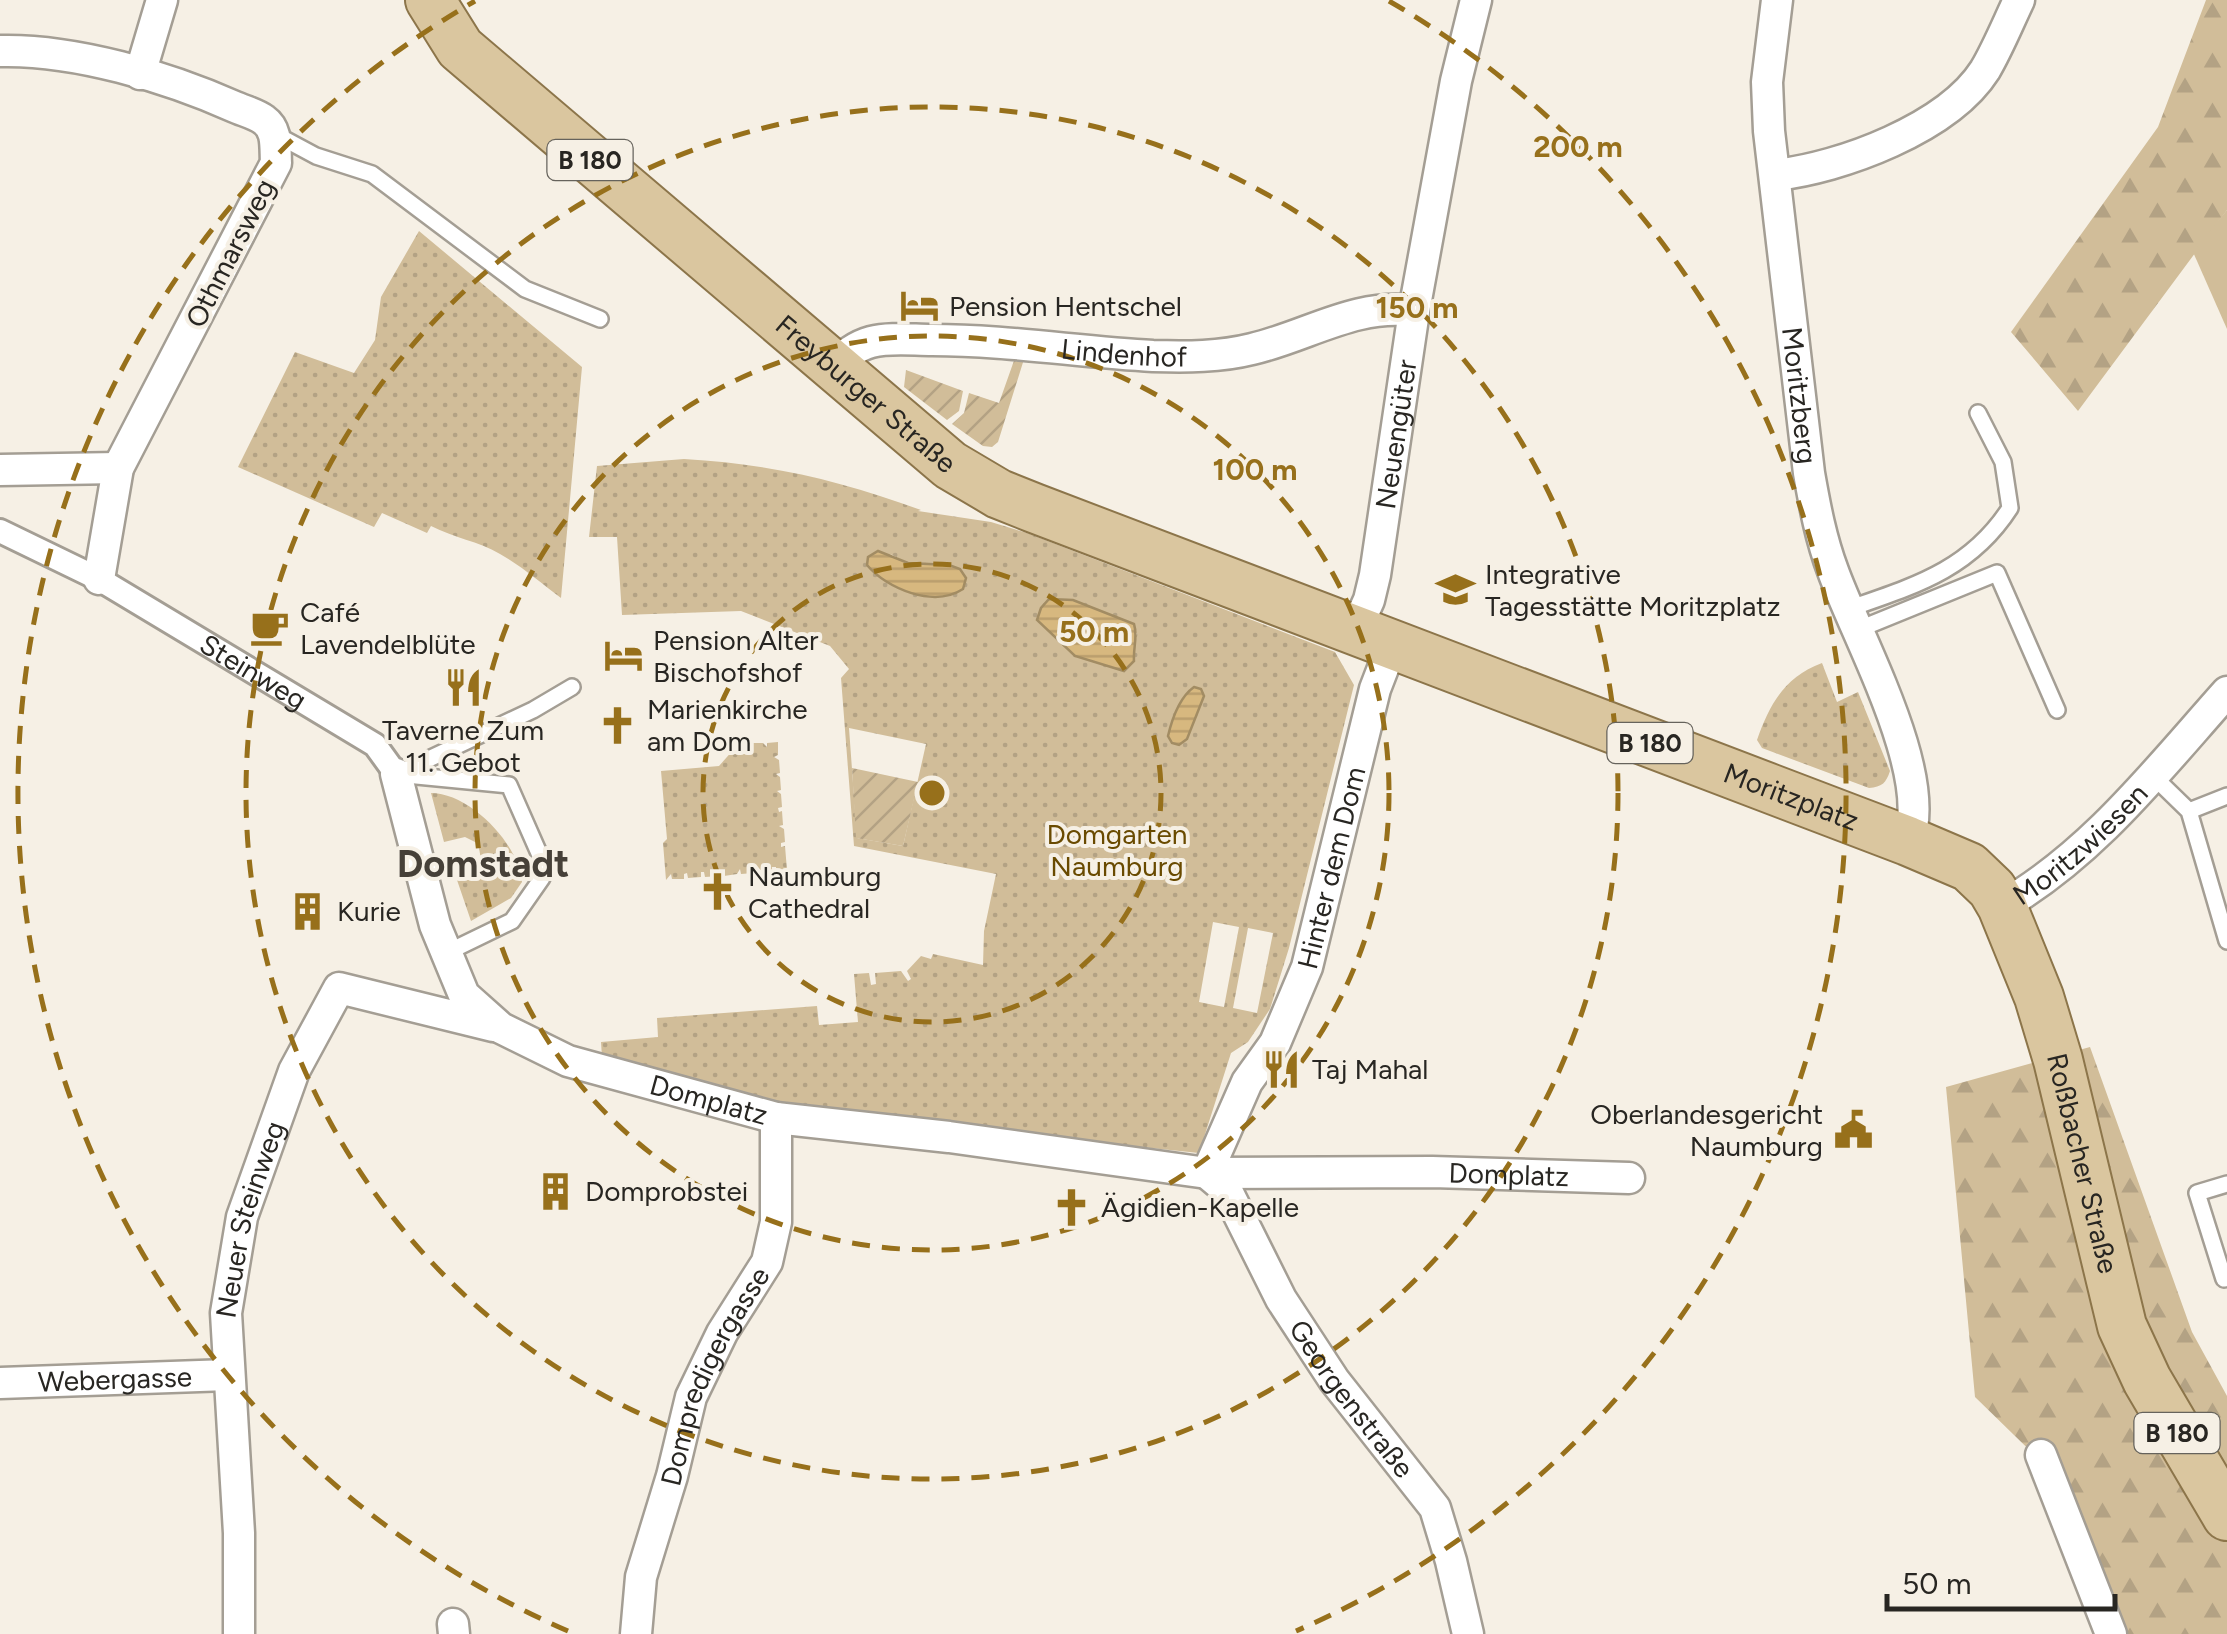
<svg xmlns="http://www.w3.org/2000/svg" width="2227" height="1634" font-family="Figtree,sans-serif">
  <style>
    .grass { fill: url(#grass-dots); fill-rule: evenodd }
    .forest { fill: url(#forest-firs) }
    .garden { fill: url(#garden-furrows) }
    .pitch { fill: #d1bd99 }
    .water { fill: url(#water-rules); stroke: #a28c63; stroke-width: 2.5 }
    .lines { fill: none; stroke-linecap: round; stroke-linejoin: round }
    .service-casing { stroke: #a49e94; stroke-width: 20 }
    .pedestrian-casing { stroke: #a49e94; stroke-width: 28 }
    .minor-casing { stroke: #a49e94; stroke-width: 35 }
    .primary-casing { stroke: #8c754a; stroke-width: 52 }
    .service { stroke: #fff; stroke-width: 15 }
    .pedestrian { stroke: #fff; stroke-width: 22 }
    .minor { stroke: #fff; stroke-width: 30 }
    .primary { stroke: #dac69f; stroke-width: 48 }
    .ring { fill: none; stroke: #97701b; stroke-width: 5; stroke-dasharray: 18 12 }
    .labels { text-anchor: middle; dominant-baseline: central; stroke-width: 8; stroke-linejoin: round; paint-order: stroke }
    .shield { fill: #f6f0e5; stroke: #66635c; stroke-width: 2.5 }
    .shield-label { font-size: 25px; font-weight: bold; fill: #282622 }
    .street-label { font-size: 28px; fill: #282622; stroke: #f6f0e5 }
    .poi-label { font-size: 28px; fill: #282622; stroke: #f6f0e5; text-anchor: start }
    .park-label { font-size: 28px; fill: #694a00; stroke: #f6f0e5 }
    .district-label { font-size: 38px; font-weight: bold; fill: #464038; stroke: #f6f0e5 }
    .centre { fill: #97701b; stroke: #f6f0e5; stroke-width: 5 }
    .ring-label { font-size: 30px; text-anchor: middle; font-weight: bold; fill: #97701b; stroke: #f6f0e5; stroke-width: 8; stroke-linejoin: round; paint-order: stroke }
  </style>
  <defs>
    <pattern id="grass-dots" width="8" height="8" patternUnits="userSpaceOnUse" patternTransform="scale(2.5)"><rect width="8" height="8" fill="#d1bd99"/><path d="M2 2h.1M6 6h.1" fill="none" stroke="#b3a284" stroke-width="1.8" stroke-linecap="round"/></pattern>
    <pattern id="forest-firs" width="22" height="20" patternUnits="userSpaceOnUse" patternTransform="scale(2.5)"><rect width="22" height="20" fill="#d1bd99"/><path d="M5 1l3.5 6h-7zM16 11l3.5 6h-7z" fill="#b3a284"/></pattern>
    <pattern id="garden-furrows" width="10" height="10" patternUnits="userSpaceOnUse" patternTransform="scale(2.5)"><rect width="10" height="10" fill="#d1bd99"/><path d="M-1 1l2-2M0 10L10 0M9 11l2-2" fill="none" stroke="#b3a284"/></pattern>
    <pattern id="water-rules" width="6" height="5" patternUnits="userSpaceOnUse" patternTransform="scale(2.5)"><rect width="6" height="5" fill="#d7b87f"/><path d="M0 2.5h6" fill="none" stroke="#b99e6d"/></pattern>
  </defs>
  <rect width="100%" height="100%" fill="#f6f0e5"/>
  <path class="grass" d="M 419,231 L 582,367 L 561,598 C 541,583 521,566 500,554 C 478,541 454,538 431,526 L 427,533 L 382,513 L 374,527 L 238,467 L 295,352 L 354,373 L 375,340 L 381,297 Z
    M 684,459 C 771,464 839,480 921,510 L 918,511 L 991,522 L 1027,533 L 1335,652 L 1354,685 L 1289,948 L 1270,1009 L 1248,1042 L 1231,1053 L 1199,1153 L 775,1109 L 602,1057 L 601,1042 L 658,1037 L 657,1018 L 817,1006 L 819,1025 L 858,1022 L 854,974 L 869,973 L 871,985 L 876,984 L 875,973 L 901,971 L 908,981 L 911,979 L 907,971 L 921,956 L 931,959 L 933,954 L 983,965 L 984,931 L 996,874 L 854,846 L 841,678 L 849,669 L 830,646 L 741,611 L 622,615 L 617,537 L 589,537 L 597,466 ZM 890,554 L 908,563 L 949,565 L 963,589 L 953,595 L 931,596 ZM 1137,633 L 1124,671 L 1075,656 ZM 849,728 L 926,744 L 903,846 L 857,838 ZM 1213,922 L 1239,927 L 1224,1007 L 1199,1002 ZM 1248,928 L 1273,933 L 1257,1013 L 1233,1008 Z
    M 1822,663 L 1837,702 L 1858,692 L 1890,771 C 1886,783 1882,787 1869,788 L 1762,748 L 1757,740 C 1770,703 1785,677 1822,663 Z
    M 778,742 L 778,755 L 774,757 L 779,760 L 780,773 L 776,774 L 780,777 L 781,790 L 777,791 L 781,794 L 782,807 L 778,808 L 779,812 L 782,811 L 783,825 L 779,826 L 784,829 L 785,842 L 781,843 L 781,847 L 785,846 L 787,870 L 776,871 L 776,867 L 772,867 L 772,871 L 759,873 L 758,868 L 754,868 L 754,873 L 741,874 L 740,869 L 737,874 L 724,876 L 720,871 L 720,876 L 705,877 L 704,872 L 701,872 L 701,877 L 688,878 L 687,873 L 684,874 L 684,879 L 672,879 L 671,874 L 666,880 L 663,843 L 667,839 L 661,771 L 719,766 L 734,749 L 733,745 L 747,743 L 748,748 L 751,743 L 763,743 L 767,747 L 767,743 Z
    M 431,793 C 470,793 519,844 522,882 L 511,898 L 471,921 L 457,880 C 479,876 485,863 477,843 L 465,837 L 444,842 Z"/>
  <path class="forest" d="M 2206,0 L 2227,0 L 2227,210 L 2078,411 L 2011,332 L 2158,127 Z
    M 2090,1047 L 2192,1332 L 2227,1396 L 2227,1634 L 2125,1634 L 2055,1475 L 1975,1397 L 1946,1087 Z"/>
  <path class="garden" d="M 1016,355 L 1025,356 L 998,442 L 992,447 L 983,446 L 952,424 L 964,413 L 969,393 L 999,403 Z
    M 906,370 L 963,391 L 959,411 L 947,420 L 904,387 Z
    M 852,768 L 918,782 L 903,846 L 856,838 Z"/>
  <path class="pitch" d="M 2227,210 L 2227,329 L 2193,252 Z"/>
  <path class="water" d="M 878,551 L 908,563 L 949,565 L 960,569 L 966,578 L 963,589 C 934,608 887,589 867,565 L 868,557 Z
    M 1049,599 L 1073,600 L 1134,624 C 1138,636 1133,648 1134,661 L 1124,671 L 1075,656 L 1037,620 L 1041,608 Z
    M 1194,687 L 1201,689 L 1204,696 L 1187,739 L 1179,745 L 1172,743 L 1168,736 C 1172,719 1180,697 1194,687 Z"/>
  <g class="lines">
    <defs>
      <path id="service" d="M 275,134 L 316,156 L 372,174 L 525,289 L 600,319
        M 1848,609 C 1914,586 1970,570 2010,508 L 2003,462 L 1978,413
        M 1857,630 L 1997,573 L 2057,710
        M 399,773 L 533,710 L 572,687
        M 396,774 L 509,785 L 542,860 L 542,878 L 512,921 L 446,953
        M 2152,775 L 2189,811 L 2227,941
        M 2189,811 L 2227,796
        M 2224,1279 L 2197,1193 L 2227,1184"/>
      <g id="pedestrian">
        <path id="s1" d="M 0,531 L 99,579 L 375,745 L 396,774"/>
      </g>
      <g id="minor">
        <path id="s2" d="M 1777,0 L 1767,82 L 1769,131 L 1809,473 C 1815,507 1821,539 1833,571 C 1857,638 1935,776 1908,841"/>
        <path d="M 0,51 C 74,49 168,77 235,107 C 244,111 256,114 264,120 C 278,130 275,148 276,163 L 118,468 L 99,579"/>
        <path d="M 140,74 L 162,0"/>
        <path d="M 1775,175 C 1841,168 1948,128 1985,70 C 1998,48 2008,23 2019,0"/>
        <path id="s3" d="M 832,366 C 844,356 856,346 871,342 C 890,337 912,340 932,340 C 1006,340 1079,352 1153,356 C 1187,357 1220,357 1252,349 C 1308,336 1355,303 1414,311"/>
        <path d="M 0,470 L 118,468"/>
        <path id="s4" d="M 1355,631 L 1369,600 L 1375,575 L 1414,311 L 1456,81 L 1476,0"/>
        <path id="s5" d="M 396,774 L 435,925 L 464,995 L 501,1028 L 568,1061 L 776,1118 L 949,1137 L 1207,1173 L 1432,1172 L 1629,1178"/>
        <path id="s6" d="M 2002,906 C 2092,855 2159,768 2227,692"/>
        <path id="s7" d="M 1207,1173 L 1247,1082 L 1275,1043 L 1307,967 L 1375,689 L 1392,645"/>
        <path id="s8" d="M 1207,1173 L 1226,1189 L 1281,1299 L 1334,1380 L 1435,1508 L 1451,1561 L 1468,1634"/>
        <path id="s9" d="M 0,1383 L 228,1375"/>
        <path d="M 2041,1455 L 2111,1634"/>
        <path d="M 453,1624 L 454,1634"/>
        <path id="s10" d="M 239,1634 L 239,1533 L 226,1313 L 242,1217 L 294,1071 L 339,988 L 493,1026"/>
        <path id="s11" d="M 636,1634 L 641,1577 L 672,1476 L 691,1397 L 722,1333 L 767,1262 L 776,1222 L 776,1118"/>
      </g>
      <g id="primary">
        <path id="s12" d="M 430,0 L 460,48 L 950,465 L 999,494 L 1034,508 L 1908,841 L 1969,867 L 1992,889 L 2002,906 L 2039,997 L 2058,1060 L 2122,1326 L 2147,1380 L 2227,1516"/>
      </g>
    </defs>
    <use href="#service" class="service-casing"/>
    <use href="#pedestrian" class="pedestrian-casing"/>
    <use href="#minor" class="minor-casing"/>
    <use href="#primary" class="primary-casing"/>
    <use href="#service" class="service"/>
    <use href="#pedestrian" class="pedestrian"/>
    <use href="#minor" class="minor"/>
    <use href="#primary" class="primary"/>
  </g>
  <g class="ring">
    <circle cx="932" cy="793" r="229"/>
    <circle cx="932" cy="793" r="457"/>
    <circle cx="932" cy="793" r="686"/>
    <path d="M568 1631A914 914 0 0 1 475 1M1389 1A914 914 0 0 1 1296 1631"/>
  </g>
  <defs>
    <symbol id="hotel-bare" viewBox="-9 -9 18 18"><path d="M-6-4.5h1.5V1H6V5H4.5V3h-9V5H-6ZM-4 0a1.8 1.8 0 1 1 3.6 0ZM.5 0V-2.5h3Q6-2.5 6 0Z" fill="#97701b" stroke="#f6f0e5" stroke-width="2.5" paint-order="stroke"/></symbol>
    <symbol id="school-bare" viewBox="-9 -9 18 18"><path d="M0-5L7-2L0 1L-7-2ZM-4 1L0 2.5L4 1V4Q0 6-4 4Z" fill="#97701b" stroke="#f6f0e5" stroke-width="2.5" paint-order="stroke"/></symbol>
    <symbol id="cafe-bare" viewBox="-9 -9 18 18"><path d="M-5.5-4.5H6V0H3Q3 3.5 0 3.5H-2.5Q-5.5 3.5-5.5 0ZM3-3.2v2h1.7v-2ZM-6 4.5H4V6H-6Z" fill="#97701b" stroke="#f6f0e5" stroke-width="2.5" paint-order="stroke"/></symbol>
    <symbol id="restaurant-bare" viewBox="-9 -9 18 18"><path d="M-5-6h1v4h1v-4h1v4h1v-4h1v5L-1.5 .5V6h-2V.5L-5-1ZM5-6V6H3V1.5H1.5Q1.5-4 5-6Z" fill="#97701b" stroke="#f6f0e5" stroke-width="2.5" paint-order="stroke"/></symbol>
    <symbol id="church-bare" viewBox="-9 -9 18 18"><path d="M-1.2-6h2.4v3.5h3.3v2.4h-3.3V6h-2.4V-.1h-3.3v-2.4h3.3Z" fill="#97701b" stroke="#f6f0e5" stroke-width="2.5" paint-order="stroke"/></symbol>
    <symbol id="building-bare" viewBox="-9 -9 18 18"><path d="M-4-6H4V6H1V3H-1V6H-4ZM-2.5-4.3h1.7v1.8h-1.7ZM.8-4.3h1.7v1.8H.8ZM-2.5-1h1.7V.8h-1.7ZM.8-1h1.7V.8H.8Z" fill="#97701b" stroke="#f6f0e5" stroke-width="2.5" paint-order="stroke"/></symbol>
    <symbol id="civic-bare" viewBox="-9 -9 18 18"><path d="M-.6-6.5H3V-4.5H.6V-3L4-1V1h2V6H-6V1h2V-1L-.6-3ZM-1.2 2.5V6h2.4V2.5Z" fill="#97701b" stroke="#f6f0e5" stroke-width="2.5" paint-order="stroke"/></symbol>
  </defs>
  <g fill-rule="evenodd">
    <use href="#hotel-bare" x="892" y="278" width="55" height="55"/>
    <use href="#school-bare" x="1428" y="562" width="55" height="55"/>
    <use href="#cafe-bare" x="242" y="600" width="55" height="55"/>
    <use href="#hotel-bare" x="596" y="628" width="55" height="55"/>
    <use href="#restaurant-bare" x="436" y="660" width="55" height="55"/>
    <use href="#church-bare" x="590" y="698" width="55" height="55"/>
    <use href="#church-bare" x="690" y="864" width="55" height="55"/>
    <use href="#building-bare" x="280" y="884" width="55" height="55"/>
    <use href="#restaurant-bare" x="1254" y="1042" width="55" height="55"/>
    <use href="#civic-bare" x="1826" y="1102" width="55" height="55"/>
    <use href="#building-bare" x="528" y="1164" width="55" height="55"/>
    <use href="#church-bare" x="1044" y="1180" width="55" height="55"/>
  </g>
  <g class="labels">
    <g class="shield">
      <rect x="547.5" y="140" width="85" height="40" rx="8"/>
      <rect x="1607.5" y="723" width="85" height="40" rx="8"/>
      <rect x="2134.5" y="1413" width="85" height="40" rx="8"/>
    </g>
    <g class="shield-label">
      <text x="590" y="160">B 180</text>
      <text x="1650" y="743">B 180</text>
      <text x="2177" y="1433">B 180</text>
    </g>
    <g class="street-label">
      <text transform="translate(230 253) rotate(-63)">Othmarsweg</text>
      <text stroke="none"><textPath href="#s3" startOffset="300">Lindenhof</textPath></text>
      <text stroke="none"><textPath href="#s12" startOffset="590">Freyburger Straße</textPath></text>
      <text stroke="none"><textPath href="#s2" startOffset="398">Moritzberg</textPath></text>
      <text stroke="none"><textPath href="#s4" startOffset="202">Neuengüter</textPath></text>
      <text stroke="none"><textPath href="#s1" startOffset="290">Steinweg</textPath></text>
      <text stroke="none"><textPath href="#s12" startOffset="1605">Moritzplatz</textPath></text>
      <text stroke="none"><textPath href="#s6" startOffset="100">Moritzwiesen</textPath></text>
      <text stroke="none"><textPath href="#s7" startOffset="332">Hinter dem Dom</textPath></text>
      <text stroke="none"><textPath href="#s5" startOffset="502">Domplatz</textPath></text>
      <text stroke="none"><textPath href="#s12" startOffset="2118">Roßbacher Straße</textPath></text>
      <text stroke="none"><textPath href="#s5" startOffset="1308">Domplatz</textPath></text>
      <text stroke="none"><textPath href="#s10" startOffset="418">Neuer Steinweg</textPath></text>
      <text stroke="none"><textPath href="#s11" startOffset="272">Dompredigergasse</textPath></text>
      <text stroke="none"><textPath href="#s9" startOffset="115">Webergasse</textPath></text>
      <text stroke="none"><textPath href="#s8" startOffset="270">Georgenstraße</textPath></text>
    </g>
    <g class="poi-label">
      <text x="949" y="306">Pension Hentschel</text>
      <text x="1485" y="574">Integrative<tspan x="1485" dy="32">Tagesstätte Moritzplatz</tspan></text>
      <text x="300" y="612">Café<tspan x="300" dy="32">Lavendelblüte</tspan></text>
      <text x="653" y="640">Pension Alter<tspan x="653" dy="32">Bischofshof</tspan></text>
      <text x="647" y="709">Marienkirche<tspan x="647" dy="32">am Dom</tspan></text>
      <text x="463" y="730" text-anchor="middle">Taverne Zum<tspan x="463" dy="32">11. Gebot</tspan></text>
      <text x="748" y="876">Naumburg<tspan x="748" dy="32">Cathedral</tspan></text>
      <text x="337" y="911">Kurie</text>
      <text x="1312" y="1069">Taj Mahal</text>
      <text x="1823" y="1114" text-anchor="end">Oberlandesgericht<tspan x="1823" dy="32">Naumburg</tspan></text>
      <text x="585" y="1191">Domprobstei</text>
      <text x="1101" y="1207">Ägidien-Kapelle</text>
    </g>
    <g class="park-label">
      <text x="1117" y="834">Domgarten<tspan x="1117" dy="32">Naumburg</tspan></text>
    </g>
    <g class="district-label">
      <text x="483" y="864">Domstadt</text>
    </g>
  </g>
  <circle cx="932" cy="793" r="15" class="centre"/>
  <g class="ring-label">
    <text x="1578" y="157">200 m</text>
    <text x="1417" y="318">150 m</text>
    <text x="1255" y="480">100 m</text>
    <text x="1094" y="642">50 m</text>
  </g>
  <path d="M1887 1594v15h228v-15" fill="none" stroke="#282622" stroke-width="5"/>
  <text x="1902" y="1594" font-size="30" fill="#282622" stroke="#f6f0e5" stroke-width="8" paint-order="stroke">50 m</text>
</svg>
